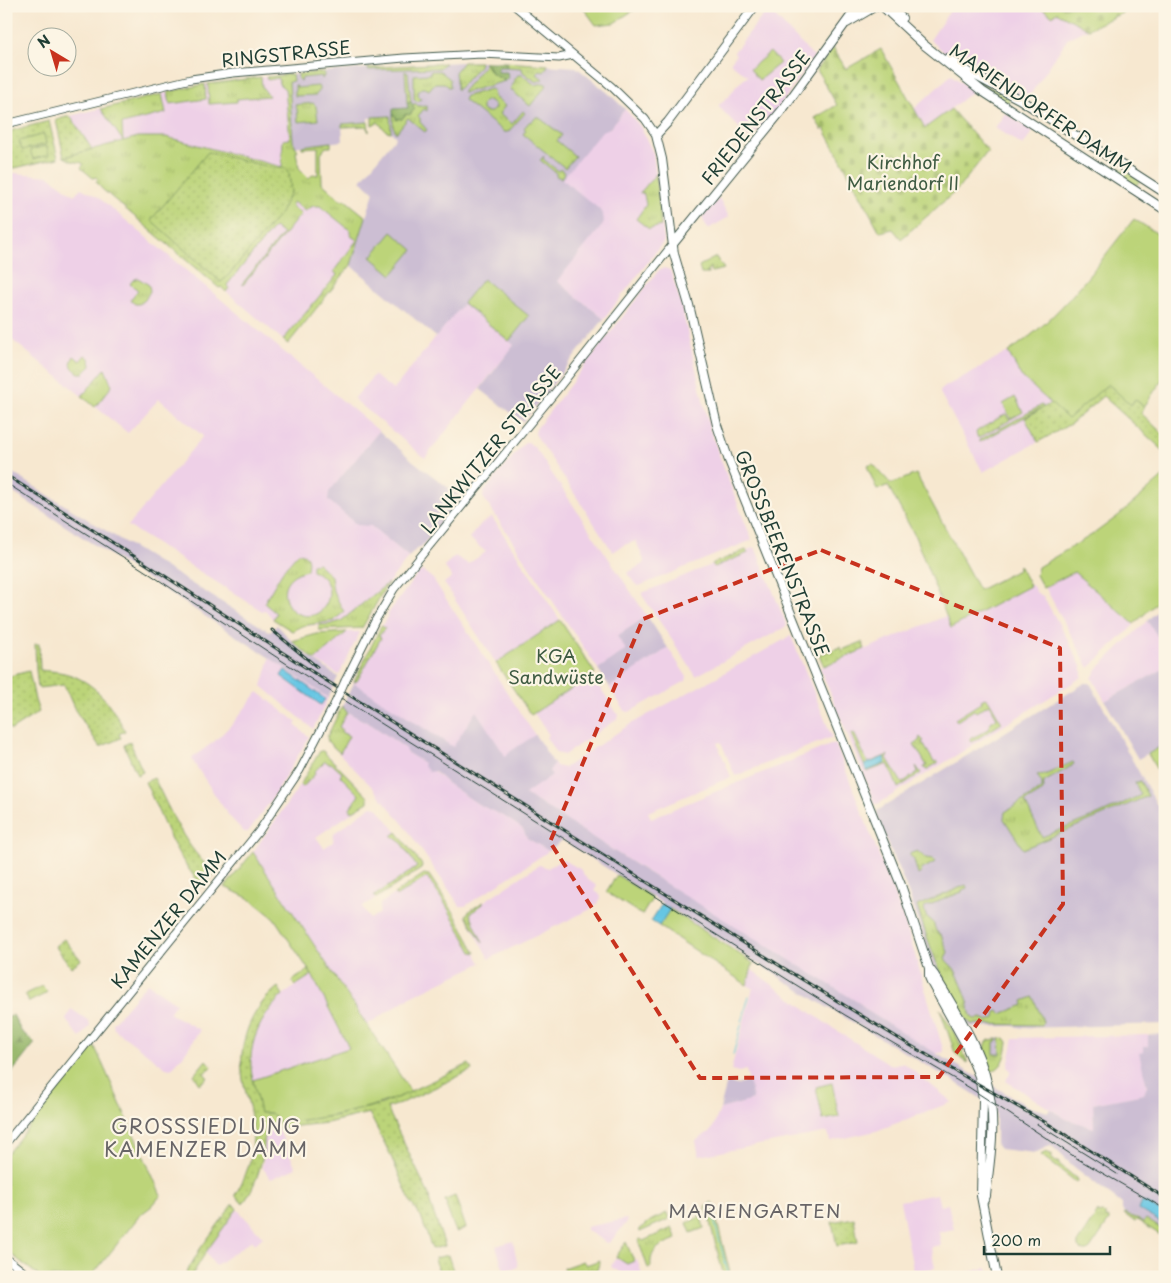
<svg xmlns="http://www.w3.org/2000/svg" width="1171" height="1283" font-family="'Playpen Sans',sans-serif">
  <style>
    .built { fill: #eed0e7 }
    .industrial { fill: #ccbed3 }
    .grass { fill: url(#grass-tufts); stroke: #6e8856; fill-rule: evenodd }
    .forest { fill: url(#forest-firs); stroke: #5a7a4e }
    .cemetery { fill: url(#cemetery-stones); stroke: #6e8856 }
    .park { fill: url(#park-dots); stroke: #6e8856 }
    .garden { fill: #bcd479; stroke: #6e8856 }
    .water { fill: #66c6e4; stroke: #42828c }
    .lines { fill: none; stroke-linecap: round; stroke-linejoin: round }
    .stream { stroke: #66c6e4; stroke-width: 1 }
    .secondary-casing { stroke: #3f574b; stroke-width: 9 }
    .primary-casing { stroke: #3f574b; stroke-width: 10 }
    .secondary { stroke: #fff; stroke-width: 7 }
    .primary { stroke: #fff; stroke-width: 8 }
    .tram { stroke: #1f3d34; stroke-width: 1 }
    .rail-casing { stroke: #1f3d34; stroke-width: 3 }
    .rail { stroke: #fcf5e5; stroke-width: 1; stroke-dasharray: 4; stroke-linecap: butt }
    .secondary-bridge-casing { stroke: #3f574b; stroke-width: 9; stroke-linecap: butt }
    .secondary-bridge { stroke: #fff; stroke-width: 7 }
    .marked { fill: none; stroke: #c8321e; stroke-width: 4; stroke-dasharray: 10 6; stroke-linejoin: round }
    .labels { text-anchor: middle; dominant-baseline: central; stroke-width: 4.5; stroke-linejoin: round; paint-order: stroke }
    .street-label { font-size: 18px; fill: #1f3d34; stroke: #fcf5e5 }
    .park-label { font-size: 18px; fill: #3e5b42; stroke: #fcf5e5 }
    .neighbourhood-label { font-size: 19px; letter-spacing: 1px; fill: #686567; stroke: #fcf5e5 }
    .quarter-label { font-size: 20px; letter-spacing: 1px; fill: #686567; stroke: #fcf5e5 }
  </style>
  <defs>
    <pattern id="grass-tufts" width="24" height="20" patternUnits="userSpaceOnUse" patternTransform="scale(1.25)"><rect width="24" height="20" fill="#bcd479"/><path d="M3 7l-1-3M5 7V3M7 7l1-3M15 17l-1-3M17 17v-4M19 17l1-3" fill="none" stroke="#a1b769"/></pattern>
    <pattern id="forest-firs" width="22" height="20" patternUnits="userSpaceOnUse" patternTransform="scale(1.25)"><rect width="22" height="20" fill="#95b669"/><path d="M5 1l3.5 6h-7zM16 11l3.5 6h-7z" fill="#799557"/></pattern>
    <pattern id="cemetery-stones" width="16" height="16" patternUnits="userSpaceOnUse" patternTransform="scale(1.25)"><rect width="16" height="16" fill="#bcd479"/><path d="M2 7V4a2 2 0 0 1 4 0v3zM10 15v-3a2 2 0 0 1 4 0v3z" fill="#a1b769"/></pattern>
    <pattern id="park-dots" width="8" height="8" patternUnits="userSpaceOnUse" patternTransform="scale(1.25)"><rect width="8" height="8" fill="#bcd479"/><path d="M2 2h.1M6 6h.1" fill="none" stroke="#a1b769" stroke-width="1.8" stroke-linecap="round"/></pattern>
  </defs>
  <rect width="100%" height="100%" fill="#fcf5e5"/>
  <filter id="ink" filterUnits="userSpaceOnUse"><feTurbulence type="fractalNoise" baseFrequency=".02" numOctaves="2"/><feDisplacementMap in="SourceGraphic" scale="10" xChannelSelector="R" yChannelSelector="G"/><feConvolveMatrix kernelMatrix="1 2 1 2 8 2 1 2 1" color-interpolation-filters="sRGB"/></filter>
  <filter id="wash" filterUnits="userSpaceOnUse"><feTurbulence type="fractalNoise" baseFrequency=".0096" numOctaves="4" result="noise"/><feDisplacementMap in="SourceGraphic" scale="20" xChannelSelector="R" yChannelSelector="G"/><feGaussianBlur stdDeviation="1.12" result="paint"/><feColorMatrix in="noise" values="0 0 0 0 0 0 0 0 0 0 0 0 0 0 0 0 0 1.4 0 .05"/><feComposite in="paint" operator="in"/></filter>
  <g filter="url(#wash)">
    <rect width="100%" height="100%" fill="#f7e8d0"/>
    <path class="built" d="M 953,6 L 1039,6 L 1053,16 L 1056,12 L 1088,29 L 1068,38 L 1026,101 L 983,77 L 948,55 L 930,40 Z
      M 768,9 L 814,57 L 778,108 L 750,139 L 718,106 L 727,97 L 728,98 L 737,85 L 748,76 L 730,63 L 736,55 L 734,52 Z
      M 286,75 L 291,139 L 283,141 L 283,167 L 166,137 L 138,137 L 92,149 L 70,116 L 190,87 L 232,80 Z
      M 951,75 L 973,91 L 925,129 L 914,109 Z
      M 625,109 L 640,126 L 653,153 L 664,241 L 604,319 L 557,281 L 497,157 L 610,128 Z
      M 1005,113 L 1033,131 L 1023,146 L 995,128 Z
      M 14,173 L 49,176 L 74,195 L 81,188 L 98,197 L 379,431 L 330,492 L 409,557 L 388,583 L 341,621 L 331,624 L 302,626 L 292,631 L 273,619 L 266,611 L 262,611 L 128,526 L 203,436 L 159,399 L 128,433 L 6,335 L 6,174 Z
      M 309,179 L 358,220 L 357,240 L 334,271 L 337,274 L 283,340 L 221,287 Z
      M 719,198 L 729,217 L 708,229 L 702,218 Z
      M 664,268 L 670,270 L 680,300 L 710,430 L 726,474 L 752,540 L 639,586 L 635,584 L 627,573 L 645,563 L 636,541 L 624,545 L 613,552 L 535,434 L 536,429 L 658,271 Z
      M 463,303 L 514,345 L 425,458 L 354,399 L 374,375 L 393,390 Z
      M 1008,352 L 1022,376 L 1072,423 L 983,472 L 940,393 L 941,389 Z
      M 525,442 L 528,442 L 535,448 L 647,616 L 618,636 L 627,650 L 598,669 L 483,497 L 484,492 Z
      M 492,517 L 560,620 L 496,663 L 444,583 L 452,577 L 444,566 L 455,556 L 468,564 L 486,552 L 469,538 L 480,525 Z
      M 755,547 L 787,626 L 696,676 L 642,595 L 642,593 Z
      M 423,571 L 433,579 L 554,764 L 556,766 L 564,768 L 629,725 L 791,636 L 832,737 L 735,776 L 721,742 L 717,743 L 731,777 L 648,812 L 651,818 L 835,743 L 905,922 L 944,1052 L 935,1054 L 866,1010 L 861,1004 L 761,944 L 584,832 L 353,683 L 390,611 L 419,572 Z
      M 1074,572 L 1134,625 L 1089,668 L 1045,587 Z
      M 1032,585 L 1037,593 L 1043,596 L 1068,640 L 1082,668 L 1082,677 L 878,804 L 874,804 L 871,792 L 820,668 L 946,616 L 952,628 Z
      M 1147,621 L 1165,647 L 1165,668 L 1105,701 L 1092,678 L 1097,669 Z
      M 347,632 L 360,632 L 339,675 L 315,660 Z
      M 668,648 L 687,677 L 686,681 L 629,712 L 625,711 L 609,687 Z
      M 270,658 L 328,698 L 313,729 L 262,686 Z
      M 592,675 L 618,715 L 617,719 L 564,755 L 556,753 L 546,737 L 549,735 L 534,713 Z
      M 258,692 L 297,722 L 295,725 L 309,737 L 272,799 L 248,832 L 244,832 L 229,816 L 192,760 L 193,757 L 215,741 L 232,724 Z
      M 345,708 L 347,712 L 372,725 L 406,749 L 406,752 L 424,763 L 447,783 L 478,804 L 507,818 L 523,829 L 527,838 L 549,851 L 465,906 L 460,906 L 404,825 L 373,788 L 328,742 L 327,737 Z
      M 320,751 L 323,751 L 329,756 L 368,797 L 368,802 L 316,837 L 324,848 L 333,842 L 334,833 L 372,806 L 377,807 L 422,865 L 421,869 L 362,907 L 370,919 L 379,913 L 380,904 L 424,874 L 429,875 L 453,911 L 481,963 L 410,997 L 367,1025 L 253,852 L 294,794 Z
      M 562,859 L 580,869 L 587,879 L 597,886 L 594,891 L 600,894 L 601,898 L 598,903 L 593,908 L 489,959 L 466,916 L 468,912 L 539,865 L 548,868 Z
      M 752,970 L 831,1027 L 891,1065 L 900,1063 L 905,1064 L 952,1102 L 876,1131 L 845,1138 L 830,1141 L 828,1132 L 699,1156 L 696,1141 L 712,1130 L 720,1109 L 753,1100 L 746,1070 L 739,1072 L 731,1070 L 753,988 L 747,985 Z
      M 312,975 L 350,1048 L 253,1080 L 251,1068 L 252,1049 L 254,1038 L 262,1020 L 273,1004 L 283,995 Z
      M 147,983 L 176,1003 L 169,1013 L 200,1030 L 183,1056 L 171,1069 L 166,1068 L 114,1029 L 113,1023 Z
      M 71,1009 L 89,1021 L 90,1026 L 80,1038 L 66,1020 Z
      M 1148,1035 L 1148,1046 L 1141,1057 L 1147,1087 L 1144,1094 L 1093,1104 L 1094,1128 L 1066,1119 L 1006,1081 L 1011,1071 L 1008,1067 L 1014,1038 Z
      M 277,1126 L 296,1168 L 271,1179 L 262,1167 L 264,1155 L 265,1127 Z
      M 937,1194 L 940,1206 L 948,1204 L 954,1229 L 939,1232 L 941,1245 L 931,1247 L 935,1268 L 918,1272 L 913,1269 L 900,1201 Z
      M 237,1209 L 263,1237 L 255,1244 L 252,1240 L 215,1266 L 206,1252 Z
      M 626,1219 L 627,1222 L 610,1242 L 607,1243 L 586,1230 L 586,1227 Z
      M 513,1241 L 518,1267 L 504,1271 L 496,1246 Z
      M 615,1258 L 626,1263 L 634,1260 L 637,1260 L 642,1273 L 629,1277 L 611,1267 Z
      M 986,1268 L 989,1271 L 991,1277 L 947,1277 Z"/>
    <path class="industrial" d="M 463,62 L 495,62 L 576,67 L 607,92 L 625,109 L 610,128 L 602,131 L 562,179 L 599,209 L 603,215 L 604,221 L 602,226 L 557,281 L 604,319 L 523,422 L 480,389 L 514,345 L 463,304 L 436,337 L 351,265 L 374,192 L 361,180 L 396,137 L 391,132 L 390,116 L 368,118 L 368,122 L 342,124 L 343,141 L 292,147 L 286,75 L 421,64 Z
      M 379,431 L 413,461 L 462,498 L 420,548 L 417,548 L 409,557 L 371,526 L 357,525 L 328,500 L 329,492 Z
      M 6,469 L 270,632 L 277,625 L 300,650 L 338,677 L 328,698 L 270,658 L 6,488 Z
      M 1165,603 L 1165,647 L 1147,621 Z
      M 647,616 L 668,648 L 610,687 L 598,669 L 626,650 L 617,636 Z
      M 1165,668 L 1165,744 L 1138,759 L 1105,701 Z
      M 354,683 L 453,747 L 476,711 L 506,757 L 508,753 L 535,735 L 554,764 L 549,771 L 552,775 L 525,794 L 642,869 L 861,1004 L 866,1010 L 937,1054 L 1030,1107 L 1048,1112 L 1050,1109 L 1066,1119 L 1094,1128 L 1093,1104 L 1144,1094 L 1147,1086 L 1139,1053 L 1144,1052 L 1144,1046 L 1148,1046 L 1148,1035 L 1165,1034 L 1165,1236 L 1137,1218 L 1125,1213 L 1122,1210 L 1122,1204 L 1073,1166 L 1051,1145 L 1035,1153 L 1000,1149 L 996,1144 L 996,1108 L 955,1082 L 825,1006 L 562,840 L 549,851 L 527,838 L 523,829 L 507,818 L 478,804 L 447,783 L 434,771 L 429,772 L 423,765 L 424,763 L 406,752 L 405,748 L 372,725 L 347,712 L 342,706 Z
      M 1085,683 L 1090,683 L 1157,805 L 1161,802 L 1165,798 L 1165,1024 L 1024,1028 L 1012,1026 L 972,1027 L 966,1023 L 941,980 L 931,958 L 910,897 L 877,816 L 877,811 Z
      M 1005,1038 L 1008,1042 L 1004,1060 L 998,1068 L 991,1072 L 985,1049 L 985,1045 L 991,1039 Z
      M 749,1081 L 753,1100 L 720,1109 L 727,1082 L 737,1085 Z"/>
    <path class="grass" d="M 463,62 L 480,62 L 479,66 L 457,90 L 455,72 Z
      M 505,62 L 548,65 L 544,72 L 540,70 L 537,74 L 543,79 L 536,82 L 523,72 L 522,68 L 507,67 Z
      M 445,63 L 440,68 L 368,70 L 368,68 Z
      M 484,63 L 489,67 L 491,73 L 505,81 L 463,93 L 463,91 L 483,67 Z
      M 405,71 L 408,73 L 411,102 L 407,103 Z
      M 430,71 L 440,71 L 450,79 L 450,88 L 444,83 L 435,83 L 429,90 L 425,88 L 421,88 L 418,92 L 418,96 L 421,99 L 418,102 L 414,99 L 414,75 L 430,74 Z
      M 324,72 L 324,76 L 322,79 L 322,76 L 302,78 L 301,81 L 298,79 L 298,74 Z
      M 292,74 L 293,81 L 289,82 L 293,141 L 298,151 L 296,152 L 299,168 L 309,178 L 313,174 L 318,175 L 318,147 L 302,148 L 302,146 L 331,142 L 331,147 L 326,147 L 321,153 L 322,183 L 341,200 L 344,199 L 366,217 L 351,265 L 288,344 L 283,340 L 337,275 L 334,271 L 357,240 L 351,236 L 351,231 L 320,206 L 313,206 L 305,211 L 293,202 L 291,206 L 301,214 L 243,285 L 242,284 L 283,234 L 274,227 L 227,285 L 229,288 L 226,292 L 221,287 L 219,288 L 102,189 L 96,181 L 98,179 L 96,177 L 93,178 L 81,168 L 84,164 L 82,163 L 72,161 L 64,157 L 123,141 L 101,109 L 162,94 L 166,113 L 122,124 L 123,141 L 138,137 L 166,137 L 282,167 L 283,140 L 290,139 L 285,89 L 279,84 L 278,78 L 268,80 L 266,77 Z
      M 518,75 L 522,75 L 535,85 L 544,83 L 547,85 L 530,106 L 510,89 L 514,83 L 514,80 Z
      M 261,77 L 262,87 L 269,96 L 237,99 L 237,102 L 209,104 L 208,84 Z
      M 972,78 L 1011,98 L 1007,104 Z
      M 205,84 L 206,99 L 170,104 L 168,92 Z
      M 295,85 L 296,85 L 297,88 L 318,86 L 320,90 L 316,95 L 295,96 Z
      M 490,89 L 493,90 L 494,97 L 505,106 L 499,114 L 512,124 L 523,111 L 525,113 L 508,132 L 504,132 L 464,100 L 466,96 ZM 485,101 L 489,100 L 494,104 L 495,108 L 491,112 L 485,112 L 482,110 L 482,104 Z
      M 313,103 L 316,106 L 318,120 L 298,122 L 297,109 L 295,105 Z
      M 415,103 L 418,106 L 427,106 L 427,111 L 424,109 L 418,116 L 420,118 L 420,122 L 427,130 L 425,132 L 408,118 L 396,133 L 393,126 L 393,115 L 396,116 L 397,120 L 406,114 L 411,114 L 414,109 L 412,107 Z
      M 390,116 L 391,132 L 386,131 L 378,122 L 372,125 L 372,117 Z
      M 368,122 L 369,132 L 366,126 L 342,127 L 342,124 Z
      M 544,156 L 543,159 L 558,171 L 561,169 L 564,173 L 561,178 L 556,176 L 556,173 L 540,160 Z
      M 1115,165 L 1140,180 L 1136,186 L 1112,170 Z
      M 656,174 L 661,226 L 649,229 L 636,219 L 646,205 L 644,194 L 640,193 Z
      M 716,257 L 724,269 L 712,272 L 710,271 L 711,267 L 706,272 L 709,274 L 701,274 L 699,266 Z
      M 138,278 L 149,285 L 150,291 L 145,300 L 139,304 L 135,304 L 130,300 L 138,290 L 130,284 L 133,280 Z
      M 85,355 L 90,359 L 91,366 L 84,373 L 79,373 C 71,368 69,364 74,356 L 80,361 Z
      M 105,369 L 112,386 L 95,407 L 82,396 Z
      M 746,550 L 748,553 L 717,566 L 714,567 L 712,564 Z
      M 298,553 C 310,554 308,561 307,570 C 292,573 280,584 286,600 C 288,607 293,612 299,614 C 327,625 343,581 312,571 L 312,564 L 318,563 L 331,576 L 333,591 L 344,612 L 333,621 L 302,626 L 292,631 L 273,619 L 276,613 L 264,603 L 284,569 Z
      M 388,583 L 362,628 L 319,630 L 319,625 L 331,624 L 341,621 Z
      M 381,626 L 385,628 L 379,636 L 381,638 L 357,681 L 354,682 Z
      M 985,698 L 988,699 L 1002,723 L 972,742 L 970,739 L 989,729 L 989,727 L 990,726 L 989,723 L 997,718 L 989,704 L 976,712 L 974,710 L 957,721 L 955,719 L 982,702 L 981,700 Z
      M 342,706 L 347,712 L 339,727 L 342,729 L 341,732 L 349,736 L 340,753 L 328,742 L 327,737 Z
      M 854,733 L 868,763 L 888,755 L 887,758 L 902,783 L 918,772 L 916,766 L 921,773 L 898,788 L 888,764 L 867,772 L 851,734 Z
      M 920,737 L 924,741 L 922,742 L 934,762 L 937,761 L 938,763 L 926,770 L 924,767 L 927,766 L 914,744 L 920,740 L 919,738 Z
      M 1165,744 L 1165,775 L 1158,772 L 1148,754 Z
      M 320,751 L 323,751 L 368,797 L 368,802 L 351,812 L 350,808 L 359,795 L 340,776 L 342,773 L 331,763 L 329,764 L 325,761 L 314,772 L 315,774 L 303,787 L 300,785 Z
      M 1073,762 L 1074,764 C 1064,771 1054,776 1044,782 L 1043,791 L 1025,802 L 1042,837 L 1100,814 L 1141,795 L 1135,783 L 1140,781 L 1148,796 L 1023,849 L 1004,819 L 1005,812 L 1042,789 L 1042,783 L 1037,775 L 1047,774 Z
      M 397,832 L 422,865 L 421,869 L 376,898 L 374,896 L 417,867 L 403,846 L 403,844 L 392,836 Z
      M 917,851 L 926,858 L 933,859 L 935,862 L 921,870 L 922,872 L 918,875 L 914,860 L 909,854 Z
      M 424,874 L 429,875 L 453,911 L 476,953 L 472,952 L 447,907 L 427,877 L 397,896 L 394,894 Z
      M 966,885 L 967,888 L 962,890 L 962,892 L 924,907 L 924,909 L 926,916 L 933,922 L 936,931 L 941,935 L 948,952 L 945,958 C 948,964 952,965 955,970 C 960,979 964,991 968,1001 C 970,1008 968,1014 974,1019 L 982,1018 L 988,1021 L 995,1018 L 996,1012 L 999,1011 L 1001,1014 L 1024,1005 L 1023,1001 L 1033,997 L 1043,1021 L 1042,1025 L 971,1024 C 964,1018 961,1009 956,1001 C 938,971 927,939 917,906 Z
      M 483,902 L 483,904 L 470,914 L 483,943 L 466,916 L 468,912 Z
      M 42,986 L 47,991 L 45,994 L 29,1002 L 25,994 Z
      M 940,1009 L 958,1039 L 968,1063 L 955,1053 Z
      M 1005,1038 L 1008,1042 C 1006,1055 1005,1066 991,1072 C 989,1061 980,1048 989,1040 L 997,1039 L 997,1041 L 994,1042 L 994,1054 L 1001,1054 L 1000,1039 Z
      M 1046,1152 L 1053,1155 L 1051,1158 L 1056,1162 L 1059,1162 L 1059,1164 L 1078,1180 L 1076,1182 L 1041,1155 Z
      M 455,1196 L 466,1228 L 456,1232 L 446,1206 L 447,1205 L 445,1200 Z
      M 712,1202 L 731,1277 L 724,1277 L 706,1207 Z
      M 696,1207 L 699,1209 L 704,1228 L 691,1233 L 687,1223 L 700,1217 Z
      M 1098,1212 L 1098,1214 L 1102,1213 L 1105,1214 L 1107,1219 L 1109,1218 L 1109,1221 L 1090,1249 C 1086,1252 1082,1252 1078,1247 L 1078,1242 Z
      M 667,1213 L 669,1219 L 640,1232 L 639,1229 L 652,1220 Z
      M 1125,1213 L 1143,1222 L 1146,1219 L 1165,1231 L 1165,1238 L 1137,1220 L 1135,1222 L 1124,1214 Z
      M 672,1228 L 677,1239 C 662,1244 649,1249 651,1267 L 648,1268 L 638,1240 L 641,1239 L 643,1241 Z
      M 626,1242 L 634,1261 L 627,1264 L 616,1257 Z
      M 600,1260 L 595,1277 L 588,1277 L 587,1275 L 579,1275 L 578,1277 L 566,1277 L 563,1268 L 583,1261 L 586,1265 Z"/>
    <path class="forest" d="M 484,62 L 505,62 L 507,67 L 498,67 L 498,72 L 507,72 L 508,78 L 505,81 L 491,73 Z
      M 411,102 L 414,105 L 412,107 L 415,109 L 409,115 L 406,114 L 401,120 L 399,118 L 396,120 L 396,116 L 393,115 L 393,109 L 408,108 L 407,103 Z
      M 13,1015 L 21,1031 L 35,1043 L 6,1080 L 6,1018 Z"/>
    <path class="cemetery" d="M 1039,6 L 1137,6 L 1088,29 L 1056,12 L 1053,16 Z
      M 833,48 L 846,69 L 881,49 L 925,128 L 951,109 L 988,151 L 958,189 L 901,239 L 893,229 L 880,232 L 824,128 L 822,130 L 815,118 L 837,105 L 817,70 Z"/>
    <path class="park" d="M 70,116 L 92,149 L 64,157 L 56,120 Z
      M 49,121 L 58,158 L 6,170 L 6,132 Z
      M 208,152 L 274,168 L 284,168 L 289,173 L 291,191 L 279,215 L 227,277 L 221,282 L 151,220 Z
      M 1108,384 L 1131,404 L 1135,399 L 1144,407 L 1141,413 L 1165,436 L 1165,452 L 1103,396 L 1072,423 L 1038,442 L 1025,418 L 1051,403 L 1068,418 Z
      M 1006,414 L 1010,420 L 978,438 L 976,433 L 977,431 Z
      M 862,642 L 865,649 L 824,666 L 819,655 L 840,647 L 842,650 Z
      M 35,644 L 39,644 L 40,670 C 47,671 56,671 64,673 C 94,680 112,705 125,731 L 119,734 L 121,738 L 100,747 L 75,710 L 64,685 L 38,688 L 36,670 Z
      M 29,671 L 35,700 L 39,712 L 11,730 L 6,723 L 6,677 Z
      M 130,742 L 143,772 L 137,775 L 124,745 Z
      M 154,778 C 171,812 185,848 215,873 L 204,887 C 175,859 162,817 145,782 Z
      M 64,939 L 81,960 L 71,967 L 55,946 Z
      M 308,970 L 312,975 L 295,986 L 292,981 Z
      M 278,987 L 283,995 C 260,1017 245,1047 253,1080 C 255,1091 261,1102 265,1113 L 271,1113 L 275,1117 L 276,1122 L 333,1116 L 382,1104 L 469,1064 L 472,1070 L 400,1104 L 387,1108 L 429,1195 L 430,1203 L 445,1246 L 432,1249 L 421,1217 L 411,1203 L 390,1154 L 369,1113 L 327,1123 L 278,1128 L 277,1126 L 265,1127 C 265,1156 259,1180 243,1204 L 235,1195 C 246,1177 253,1158 253,1137 C 253,1118 247,1099 243,1080 C 237,1045 250,1009 278,987 Z
      M 206,1060 L 212,1067 L 204,1073 L 208,1078 L 200,1084 L 194,1075 Z
      M 233,1204 L 237,1209 L 206,1252 L 191,1277 L 184,1277 L 200,1249 Z
      M 854,1218 L 858,1242 L 837,1246 L 832,1222 Z
      M 448,1255 L 455,1277 L 440,1277 L 435,1258 Z"/>
    <path class="garden" d="M 582,6 L 613,6 L 615,9 L 619,6 L 640,6 L 614,23 L 596,25 Z
      M 770,52 L 780,63 L 759,80 L 750,69 Z
      M 537,116 L 562,135 L 557,141 L 575,156 L 565,168 L 523,134 L 526,130 L 524,128 L 530,121 L 532,122 Z
      M 44,134 L 46,144 L 22,150 L 19,141 Z
      M 46,146 L 49,155 L 33,159 L 30,150 Z
      M 1134,219 L 1164,238 L 1160,243 L 1165,246 L 1165,375 L 1144,407 L 1135,399 L 1131,405 L 1108,384 L 1068,419 L 1021,376 L 1008,352 C 1062,317 1094,268 1134,219 Z
      M 392,232 L 413,250 L 392,275 L 371,257 Z
      M 483,279 L 529,316 L 509,341 L 463,303 Z
      M 1015,397 L 1023,412 L 1011,419 L 1003,404 Z
      M 1042,405 L 1043,407 L 980,442 L 979,440 Z
      M 873,464 L 891,484 L 916,474 L 979,590 L 1018,570 L 1019,565 L 1030,586 L 951,628 L 914,534 L 888,486 L 877,490 L 867,466 Z
      M 1165,475 L 1165,595 L 1134,624 L 1074,572 L 1043,588 L 1036,575 L 1038,567 L 1095,533 L 1118,516 Z
      M 560,620 L 595,673 L 531,715 L 496,663 Z
      M 347,632 L 315,660 L 292,641 L 317,634 Z
      M 253,852 L 411,1092 C 367,1110 323,1120 276,1122 L 275,1117 L 271,1113 L 260,1113 L 253,1080 L 349,1048 L 312,975 L 274,918 L 250,899 L 225,887 Z
      M 617,875 L 651,897 L 652,899 L 642,915 L 606,892 Z
      M 670,909 L 753,963 L 747,985 L 659,926 Z
      M 94,1045 L 161,1195 L 152,1206 L 140,1215 L 91,1277 L 40,1277 L 6,1250 L 6,1155 Z
      M 832,1083 L 839,1117 L 823,1120 L 816,1087 Z"/>
    <path class="water" d="M 285,670 L 325,699 L 321,705 L 281,676 Z
      M 884,757 L 886,763 L 867,771 L 864,765 Z
      M 662,904 L 670,909 L 659,926 L 651,921 Z
      M 1142,1202 L 1150,1205 L 1165,1214 L 1165,1225 L 1139,1210 Z"/>
    <g class="lines">
      <path class="stream" d="M 733,1055 L 749,996
        M 710,1204 L 729,1277"/>
    </g>
  </g>
  <g filter="url(#ink)">
    <g class="lines">
      <defs>
        <path id="secondary" d="M 515,6 L 612,87 L 645,119 L 656,135
          M 6,124 L 191,79 L 233,73 L 404,58 L 482,54 L 559,58 L 573,55
          M 345,681 L 375,621 L 394,589 L 553,395 L 673,244
          M 6,1143 L 259,831 L 300,770 L 335,703
          M 6,1258 L 30,1277
          M 6,1268 L 17,1277"/>
        <path id="primary" d="M 755,6 L 668,122 L 656,135 L 662,159 L 674,254 L 689,305 L 717,425 L 728,458 L 901,885 L 929,968 L 929,977 L 932,984 L 964,1041 L 979,1076 L 983,1099 L 981,1196 L 997,1277
          M 882,6 L 923,44 L 982,91 L 1165,210
          M 890,6 L 902,18
          M 847,23 L 876,6
          M 948,58 L 972,74 L 1019,99 L 1165,193
          M 673,244 L 783,109 L 858,6
          M 929,968 L 935,976 C 959,1016 986,1056 991,1104 C 995,1134 989,1166 986,1196 L 983,1202"/>
      </defs>
      <use href="#secondary" class="secondary-casing"/>
      <use href="#primary" class="primary-casing"/>
      <use href="#secondary" class="secondary"/>
      <use href="#primary" class="primary"/>
      <path class="tram" d="M 6,483 L 142,569 L 287,664 L 793,983 L 845,1015 L 970,1088 L 1078,1159 L 1165,1209
        M 1037,1124 L 1117,1174"/>
      <defs>
        <path id="rail" d="M 6,475 L 148,565 L 311,671 L 790,972 L 908,1044 L 1050,1125 L 1165,1198
          M 272,630 L 317,667"/>
      </defs>
      <use href="#rail" class="rail-casing"/>
      <use href="#rail" class="rail"/>
      <defs>
        <path id="secondary-bridge" d="M 335,703 L 345,681"/>
      </defs>
      <use href="#secondary-bridge" class="secondary-bridge-casing"/>
      <use href="#secondary-bridge" class="secondary-bridge"/>
    </g>
  </g>
  <path class="marked" d="M 821,550 L 1060,648 L 1063,904 L 939,1077 L 700,1078 L 550,842 L 643,619 Z"/>
  <g class="labels">
    <g class="street-label">
      <text transform="translate(286 53) rotate(-6)">RINGSTRASSE</text>
      <text transform="translate(1041 108) rotate(34)">MARIENDORFER DAMM</text>
      <text transform="translate(755 117) rotate(-52)">FRIEDENSTRASSE</text>
      <text transform="translate(490 449) rotate(-51)">LANKWITZER STRASSE</text>
      <text transform="translate(783 553) rotate(68)">GROSSBEERENSTRASSE</text>
      <text transform="translate(168 919) rotate(-51)">KAMENZER DAMM</text>
    </g>
    <g class="park-label">
      <text x="903" y="161">Kirchhof<tspan x="903" dy="21">Mariendorf II</tspan></text>
      <text x="556" y="655">KGA<tspan x="556" dy="21">Sandwüste</tspan></text>
    </g>
    <g class="neighbourhood-label">
      <text x="755" y="1210">MARIENGARTEN</text>
    </g>
    <g class="quarter-label">
      <text x="206" y="1126">GROSSSIEDLUNG<tspan x="206" dy="23">KAMENZER DAMM</tspan></text>
    </g>
  </g>
  <rect width="1171" height="1283" fill="none" stroke="#fcf5e5" stroke-width="25"/>
  <g transform="translate(52 52) rotate(322)"><circle r="24" fill="#fcf5e5" stroke="#a4ab9e"/>
  <path d="M0-4L9 19L0 12L-9 19Z" fill="#c8321e"/>
  <text y="-8" font-size="14" font-weight="bold" text-anchor="middle" fill="#1f3d34">N</text>
  </g>
  <path d="M984 1246v8h126v-8" fill="none" stroke="#1f3d34" stroke-width="2.5"/>
  <text x="991" y="1246" font-size="15" fill="#1f3d34" stroke="#fcf5e5" stroke-width="4" paint-order="stroke">200 m</text>
</svg>
